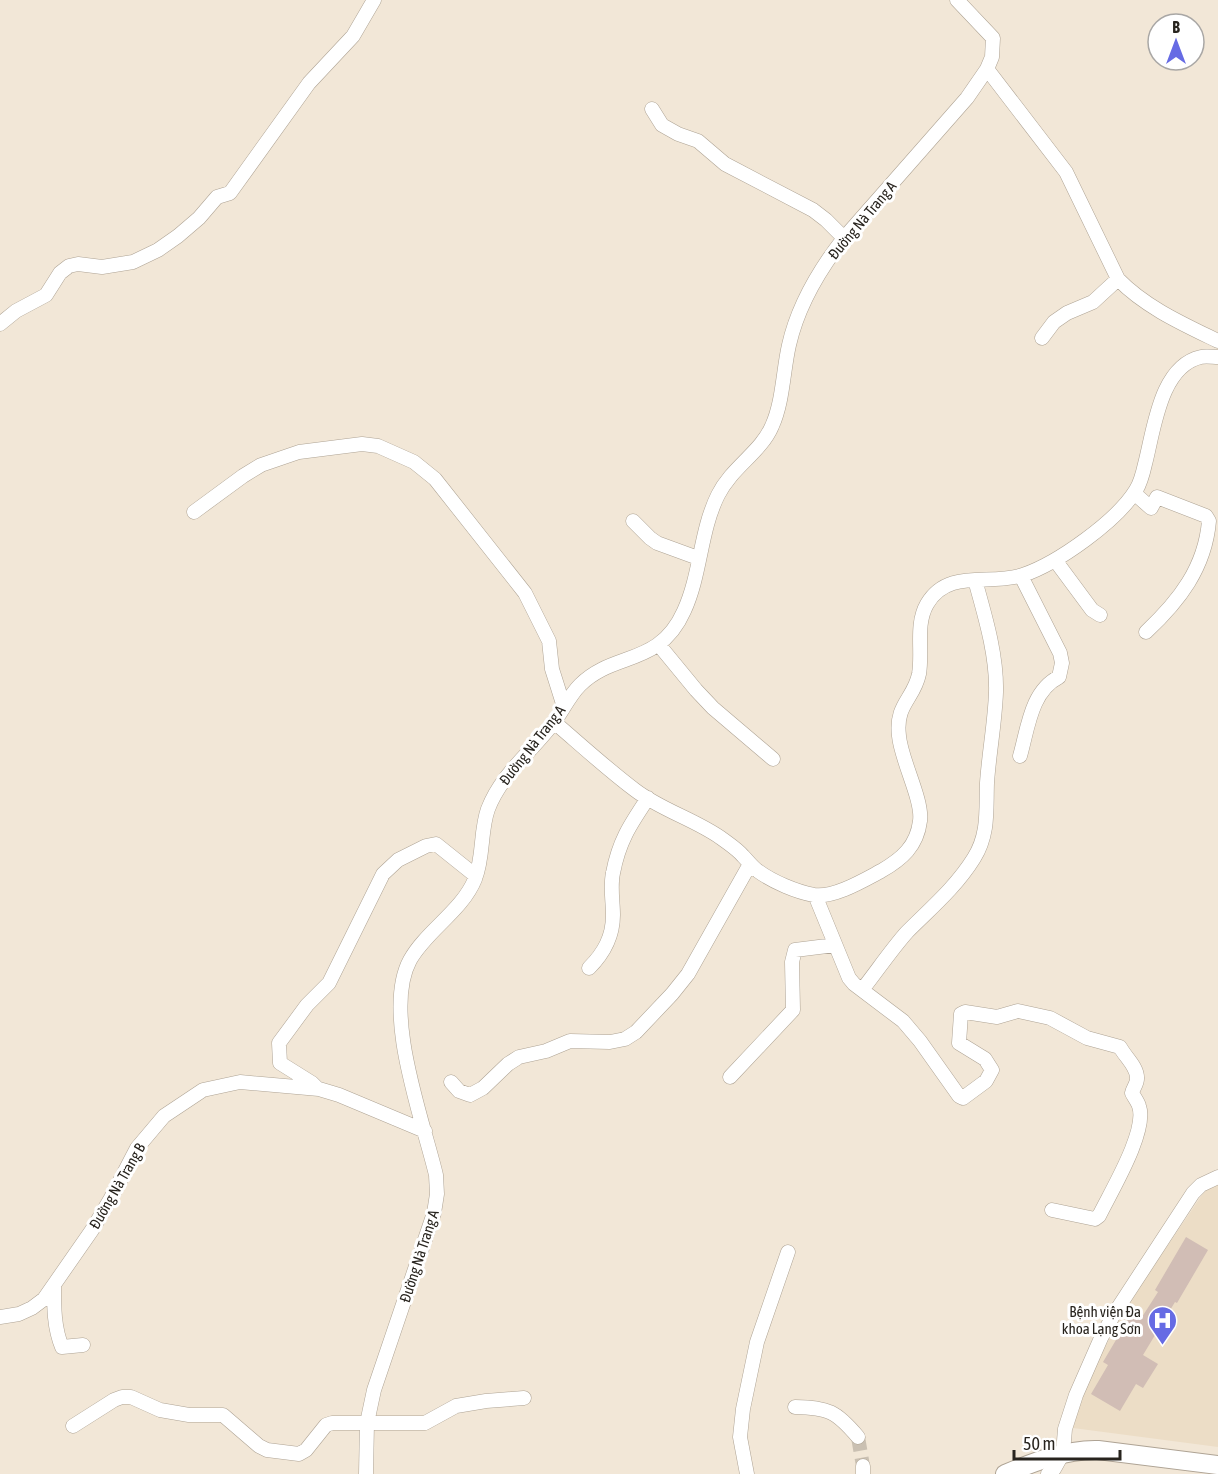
<svg xmlns="http://www.w3.org/2000/svg" width="1218" height="1474" font-family="'Asap Condensed',sans-serif">
  <style>
    .built { fill: #ecddc6 }
    .building { fill: #d1bdb5 }
    .lines { fill: none; stroke-linecap: round; stroke-linejoin: round }
    .minor-tunnel { stroke: #cac0b2; stroke-width: 14; stroke-dasharray: 14 7; stroke-linecap: butt }
    .minor-casing { stroke: #aea394; stroke-width: 15 }
    .major-casing { stroke: #aea394; stroke-width: 20 }
    .minor { stroke: #fff; stroke-width: 14 }
    .major { stroke: #fff; stroke-width: 18 }
    .labels { text-anchor: middle; dominant-baseline: central; stroke-width: 6; stroke-linejoin: round; paint-order: stroke }
    .street-label { font-size: 15px; fill: #28241e; stroke: #fff }
    .poi-label { font-size: 15px; fill: #28241e; stroke: #fff; text-anchor: end }
  </style>
  <rect width="100%" height="100%" fill="#f2e7d7"/>
  <path class="built" d="M 1218,1185 L 1218,1447 L 1073,1428 L 1089,1377 L 1122,1316 L 1149,1273 L 1202,1195 L 1210,1186 Z"/>
  <path class="building" d="M 1186,1237 L 1208,1250 L 1177,1303 L 1175,1302 L 1143,1355 L 1158,1364 L 1143,1388 L 1136,1384 L 1120,1411 L 1091,1394 L 1108,1365 L 1103,1362 L 1133,1311 L 1142,1317 L 1158,1292 L 1155,1290 Z"/>
  <g class="lines">
    <path class="minor-tunnel" d="M 858,1437 L 863,1466"/>
    <defs>
      <path id="minor" d="M 987,69 L 1066,172 L 1118,279 C 1145,307 1183,324 1218,341
        M 652,109 L 662,125 L 678,134 L 698,141 L 725,164 L 813,210 L 826,220 L 844,238
        M 0,324 L 16,311 L 46,295 L 60,273 L 69,266 L 78,264 L 102,267 L 133,262 L 158,250 L 178,236 L 199,218 L 217,197 L 230,193 L 309,83 L 353,36 L 374,0
        M 1042,338 L 1054,322 L 1067,313 L 1093,302 L 1118,279
        M 1134,493 L 1151,508 L 1157,497 L 1206,516 L 1209,521 C 1205,568 1179,601 1146,632
        M 194,512 L 243,476 L 261,465 L 299,452 L 362,444 L 378,446 L 414,462 L 435,479 L 525,593 L 549,641 L 552,669 L 564,707
        M 633,521 L 650,538 L 657,543 L 698,558
        M 1055,560 L 1092,610 L 1100,615
        M 659,645 L 696,690 L 713,708 L 773,759
        M 554,722 C 581,745 607,769 635,790 C 661,810 694,819 721,838 C 729,844 737,849 743,856 C 748,861 752,867 758,871 C 773,882 797,892 814,895 C 834,898 864,880 881,871 C 902,859 917,846 920,821 C 923,800 901,760 899,736 C 895,704 914,699 919,674 C 923,651 915,625 927,604 C 948,568 989,586 1023,575 C 1058,563 1117,521 1136,490 C 1141,482 1143,473 1145,464 C 1154,430 1160,366 1201,357 C 1206,356 1213,357 1218,357
        M 1020,756 C 1028,728 1031,691 1059,677 L 1062,663 L 1060,653 L 1021,576
        M 815,895 L 849,978 L 854,984 L 903,1021 L 920,1041 L 959,1096 L 963,1098 L 986,1081 L 992,1070 L 985,1059 L 959,1043 L 961,1014 L 965,1012 L 997,1017 L 1018,1011 L 1050,1018 L 1087,1038 L 1120,1047 C 1125,1057 1138,1067 1137,1079 C 1137,1084 1133,1088 1132,1093 C 1134,1097 1138,1102 1139,1106 C 1148,1131 1110,1193 1099,1216 L 1095,1219 L 1052,1210
        M 589,968 C 604,953 613,937 613,915 C 613,901 610,887 613,873 C 619,841 630,825 648,798
        M 862,990 C 877,971 891,950 907,932 C 931,908 956,887 974,858 C 989,834 986,810 987,783 C 989,753 995,722 996,692 C 997,655 985,616 975,580
        M 730,1077 L 793,1010 L 792,962 L 795,950 L 835,945
        M 451,1082 L 459,1091 L 470,1095 L 483,1088 L 508,1064 L 519,1057 L 546,1051 L 570,1041 L 610,1042 L 625,1039 L 636,1032 L 672,994 L 688,974 L 750,864
        M 318,1089 L 312,1083 L 280,1063 L 279,1043 L 307,1005 L 329,983 L 383,874 L 398,860 L 426,846 L 436,844 L 476,876
        M 54,1287 C 54,1307 54,1328 62,1347 L 83,1345
        M 0,1317 L 19,1314 L 32,1308 L 44,1299 L 92,1230 L 111,1198 L 137,1148 L 164,1116 L 203,1090 L 240,1082 L 319,1089 L 339,1095 L 425,1131
        M 795,1407 C 829,1408 836,1411 858,1437
        M 73,1426 L 114,1400 L 122,1397 L 131,1397 L 160,1410 L 189,1415 L 223,1415 L 259,1446 L 267,1450 L 299,1454 L 306,1450 L 326,1425 L 332,1423 L 425,1423 L 456,1406 L 486,1401 L 524,1398
        M 863,1466 L 863,1474
        M 366,1474 L 367,1423 L 374,1390 L 434,1213 L 437,1194 L 436,1175 C 423,1120 382,1012 410,960 C 427,930 462,911 475,879 C 484,856 480,831 488,809 C 501,775 530,753 551,726 C 562,713 568,697 580,685 C 614,651 659,667 684,611 C 701,574 700,531 718,495 C 732,467 761,452 772,426 C 783,402 783,371 789,345 C 798,305 819,270 844,238 L 967,98 L 987,69 L 992,57 L 993,38 L 957,0
        M 747,1474 L 740,1437 L 743,1409 L 757,1342 L 788,1252
        M 1048,1474 L 1054,1469 L 1063,1453 L 1065,1429 L 1076,1395 L 1101,1338 L 1114,1314 L 1193,1193 L 1201,1185 L 1218,1177"/>
      <path id="major" d="M 1005,1474 C 1034,1462 1066,1449 1098,1450 L 1218,1465"/>
    </defs>
    <use href="#minor" class="minor-casing"/>
    <use href="#major" class="major-casing"/>
    <use href="#minor" class="minor"/>
    <use href="#major" class="major"/>
  </g>
  <defs>
    <symbol id="hospital-pin" viewBox="-11 -11 22 30"><path d="M0 17L-7.5 6A9.5 9.5 0 1 1 7.5 6Z" fill="#666be4" stroke="#fff"/><path d="M-5-5h3v3.5h4V-5h3V5h-3V1.5h-4V5h-3Z" fill="#fff"/></symbol>
  </defs>
  <g fill-rule="evenodd">
    <use href="#hospital-pin" x="1146" y="1304" width="33" height="45"/>
  </g>
  <g class="labels">
    <g class="street-label">
      <text transform="translate(862 220) rotate(-50)">Đường Nà Trang A</text>
      <text transform="translate(532 745) rotate(-52)">Đường Nà Trang A</text>
      <text transform="translate(117 1186) rotate(-60)">Đường Nà Trang B</text>
      <text transform="translate(419 1256) rotate(-72)">Đường Nà Trang A</text>
    </g>
    <g class="poi-label">
      <text x="1141" y="1311">Bệnh viện Đa<tspan x="1141" dy="17">khoa Lạng Sơn</tspan></text>
    </g>
  </g>
  <g transform="translate(1176 42)"><circle r="28" fill="#ffffff" stroke="#a9a7a5" stroke-width="1.5"/>
  <path d="M0-4.5L10 22L0 15L-10 22Z" fill="#666be4"/>
  <text y="-9" font-size="16" font-weight="bold" text-anchor="middle" fill="#28241e">B</text>
  </g>
  <path d="M1014 1450v9h106v-9" fill="none" stroke="#28241e" stroke-width="3"/>
  <text x="1023" y="1450" font-size="18" fill="#28241e" stroke="#ffffff" stroke-width="4.5" paint-order="stroke">50 m</text>
</svg>
